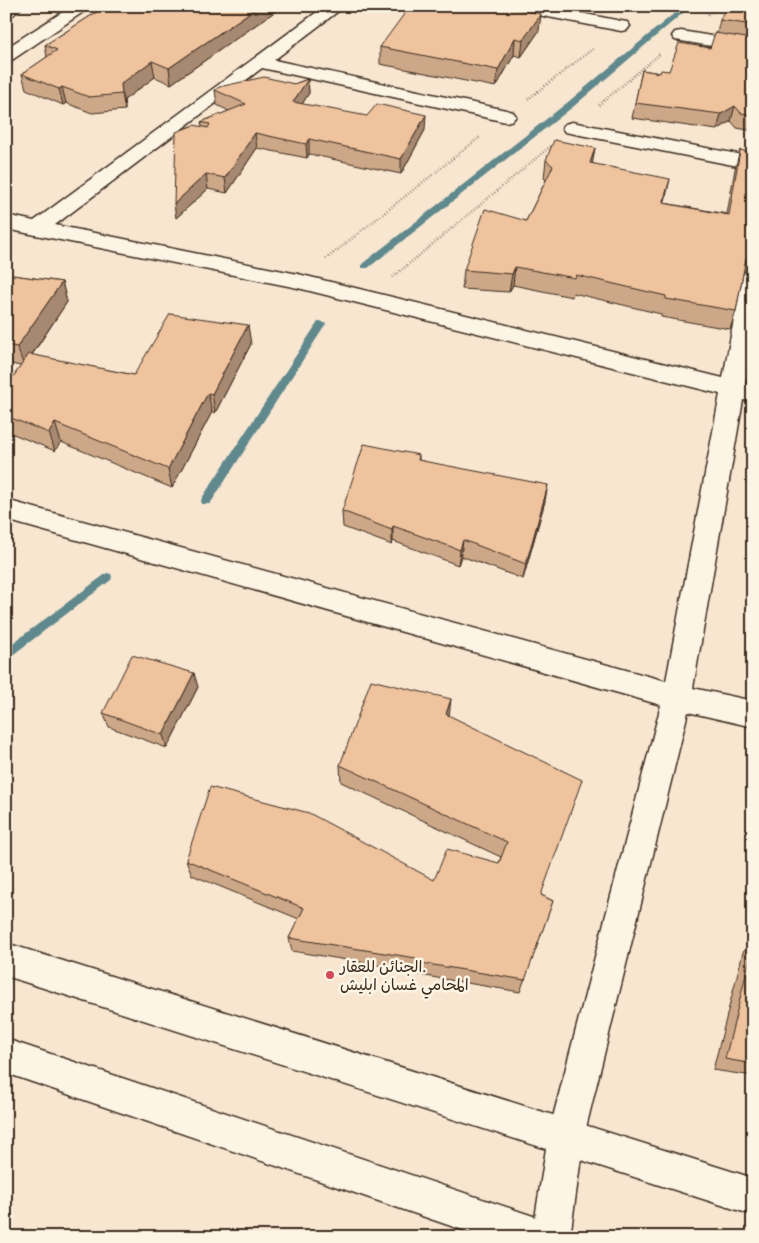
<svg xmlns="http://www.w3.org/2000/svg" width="759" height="1243" font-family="Delius,'Playpen Sans Arabic',sans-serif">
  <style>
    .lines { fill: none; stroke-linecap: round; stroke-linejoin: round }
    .stream { fill: #61898d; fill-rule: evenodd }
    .street-casing { stroke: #3b2a1e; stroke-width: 3 }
    .secondary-casing { stroke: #3b2a1e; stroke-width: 3 }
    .path { stroke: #3b2a1e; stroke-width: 2.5; stroke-dasharray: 0.5 2.5; stroke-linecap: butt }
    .street { fill: #fcf5e5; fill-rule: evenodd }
    .secondary { fill: #fcf5e5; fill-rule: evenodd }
    .wall { fill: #cda888; stroke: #3b2a1e }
    .shaded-wall { fill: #a7886f; stroke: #3b2a1e }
    .building { fill: #eec39e; stroke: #3b2a1e }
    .poi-dot { fill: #d1495b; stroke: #fcf5e5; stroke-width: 2 }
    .labels { text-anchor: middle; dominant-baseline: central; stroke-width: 5; stroke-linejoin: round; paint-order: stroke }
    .near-poi-label { font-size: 16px; fill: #3b2a1e; stroke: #fcf5e5; text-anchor: start }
  </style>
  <rect width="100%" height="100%" fill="#f8e6d0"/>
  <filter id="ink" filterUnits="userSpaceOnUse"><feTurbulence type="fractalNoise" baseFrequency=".02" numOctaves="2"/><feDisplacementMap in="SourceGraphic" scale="10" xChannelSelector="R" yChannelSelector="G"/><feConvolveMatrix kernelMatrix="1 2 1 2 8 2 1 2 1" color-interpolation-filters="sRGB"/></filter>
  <g filter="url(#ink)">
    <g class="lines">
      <path class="stream" d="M 683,6 L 691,6 L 574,106 L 368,268 L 362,268 L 362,264 L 568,102 Z
        M 321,321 L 326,324 L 210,504 L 202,504 L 201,501 L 202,498 L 318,322 Z
        M 107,573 L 111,574 L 112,577 L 111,580 L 6,660 L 6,648 Z"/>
      <defs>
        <path id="street" d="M 325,6 L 345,6 L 274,60 L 506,110 L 513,112 L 516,116 L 513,120 L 506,122 L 262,68 L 55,225 L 298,274 L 723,378 L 742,277 L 745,272 L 753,270 L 753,341 L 745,384 L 753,385 L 753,402 L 743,400 L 693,688 L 753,701 L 753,727 L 688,712 L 584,1136 L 570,1237 L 532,1237 L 548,1136 L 661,705 L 6,520 L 6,500 L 666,681 L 720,394 L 298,288 L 6,229 L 6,215 L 34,221 Z
          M 509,6 L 545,6 L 621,21 L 627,22 L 630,26 L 627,30 L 621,31 L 517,11 L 511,10 Z
          M 681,31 L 753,43 L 753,53 L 675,40 L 672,36 L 675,32 Z
          M 572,122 L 753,157 L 753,169 L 565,132 L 562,128 L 565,124 Z"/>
        <path id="secondary" d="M 6,6 L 23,6 L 12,16 L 6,17 Z
          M 72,6 L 92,6 L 12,60 L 6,61 L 6,48 Z
          M 6,943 L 753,1178 L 753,1215 L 6,976 Z
          M 6,1039 L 539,1218 L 552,1224 L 558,1237 L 483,1237 L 6,1073 Z"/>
      </defs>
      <use href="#street" class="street-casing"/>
      <use href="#secondary" class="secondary-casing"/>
      <path class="path" d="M 708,14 L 718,6
        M 528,99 L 594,48
        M 599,105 L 661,53
        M 326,259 L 480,137
        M 393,277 L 552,145"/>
      <use href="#street" class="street"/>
      <use href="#secondary" class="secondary"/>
    </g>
    <path class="wall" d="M 106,6 L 283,6 L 171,84 L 155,77 L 124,100 L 125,110 L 92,113 L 66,103 L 63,105 L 26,89 L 22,74 L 47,57 L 45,45 Z
      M 753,6 L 753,131 L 737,128 L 731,121 L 717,130 L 632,118 L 642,70 L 660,73 L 669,71 L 710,48 L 717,33 L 720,20 Z
      M 539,31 L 521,57 L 514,55 L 496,87 L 380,64 L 380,47 Z
      M 308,79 L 309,93 L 302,104 L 425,130 L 401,174 L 309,154 L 307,158 L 257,148 L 227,193 L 208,189 L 176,218 L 202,126 L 201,122 L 229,111 L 217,105 L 215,90 L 294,84 Z
      M 595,148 L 592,163 L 666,197 L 664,203 L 727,214 L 735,169 L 740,150 L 752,252 L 746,270 L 743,273 L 736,311 L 730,329 L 661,317 L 661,314 L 573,293 L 572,297 L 513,285 L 509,292 L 462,289 L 464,270 L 526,221 L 546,180 L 544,178 L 546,160 Z
      M 6,274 L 62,282 L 67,302 L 32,355 L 134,375 L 251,344 L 215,413 L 212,412 L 172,488 L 61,442 L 55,451 L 6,431 L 6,387 L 21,366 L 6,363 Z
      M 419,455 L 419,460 L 545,501 L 523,579 L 461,556 L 458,565 L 393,541 L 392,545 L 343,527 L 342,511 Z
      M 198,687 L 167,748 L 109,727 L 103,713 Z
      M 449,715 L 541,895 L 553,901 L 520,992 L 414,974 L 414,971 L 292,951 L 289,938 L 299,919 L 192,875 L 186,860 L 434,880 L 499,863 L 501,857 L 341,782 L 340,765 Z
      M 753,941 L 753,1076 L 713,1070 L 743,952 Z"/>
    <path class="shaded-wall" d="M 259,6 L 283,6 L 171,84 L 169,68 Z
      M 541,14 L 539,31 L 521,57 L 523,40 Z
      M 515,38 L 514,55 L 496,87 L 498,70 Z
      M 152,61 L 155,77 L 124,100 L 125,110 L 122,94 L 121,84 Z
      M 308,79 L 309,93 L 294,117 L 293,102 Z
      M 62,87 L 66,103 L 63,105 L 59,89 Z
      M 735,106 L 731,121 L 717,130 L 721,114 Z
      M 426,115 L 425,130 L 401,174 L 401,159 Z
      M 255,133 L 257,148 L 227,193 L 225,178 Z
      M 309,139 L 309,154 L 307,158 L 306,144 Z
      M 595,148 L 592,166 L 590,163 Z
      M 206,174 L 208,189 L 176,218 L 174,204 Z
      M 670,179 L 666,197 L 658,222 L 663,203 Z
      M 752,252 L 746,270 L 740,277 L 746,258 Z
      M 515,267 L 513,285 L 509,292 L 512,274 Z
      M 62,282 L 67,302 L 24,366 L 17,347 Z
      M 248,325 L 251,344 L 215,413 L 212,394 Z
      M 208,393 L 212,412 L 172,488 L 168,469 Z
      M 55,423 L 61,442 L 55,451 L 49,433 Z
      M 548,485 L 545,501 L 523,579 L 526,564 Z
      M 393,526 L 393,541 L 392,545 L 392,530 Z
      M 463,540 L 461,556 L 458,565 L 460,550 Z
      M 194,673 L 198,687 L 167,748 L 163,735 Z
      M 451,699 L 449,717 L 446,714 Z"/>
    <path class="building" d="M 106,6 L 259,6 L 169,68 L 152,61 L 121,84 L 122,94 L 89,97 L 62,87 L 59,89 L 22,74 L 57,50 L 45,45 Z
      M 410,6 L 501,6 L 541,14 L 523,40 L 515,38 L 498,70 L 380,47 Z
      M 726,6 L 753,6 L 753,25 L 720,20 Z
      M 715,33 L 753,39 L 753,115 L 741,113 L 735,106 L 721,114 L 635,103 L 642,70 L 660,73 L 661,70 L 669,71 L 679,43 L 710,48 Z
      M 264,77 L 294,84 L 308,79 L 293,102 L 367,116 L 377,104 L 426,115 L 401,159 L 309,139 L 306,144 L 255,133 L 225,178 L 206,174 L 174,204 L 176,132 L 194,125 L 208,128 L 210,124 L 201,122 L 246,104 L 215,90 L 219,87 Z
      M 554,140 L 595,148 L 590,163 L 670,179 L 663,203 L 729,215 L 740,150 L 753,153 L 753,249 L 752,252 L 746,258 L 736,311 L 666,299 L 666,296 L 576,275 L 575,278 L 515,267 L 512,274 L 464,270 L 485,209 L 526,221 L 553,166 L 546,160 Z
      M 6,274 L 62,282 L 17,347 L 6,345 Z
      M 170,314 L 248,325 L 212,394 L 208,393 L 168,469 L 55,423 L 49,433 L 6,416 L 6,387 L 29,354 L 134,375 Z
      M 364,444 L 419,455 L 418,460 L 548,485 L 526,564 L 463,540 L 460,550 L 393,526 L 392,530 L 342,511 Z
      M 132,655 L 194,673 L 163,735 L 103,713 Z
      M 371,680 L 451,699 L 446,714 L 582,780 L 541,895 L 553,901 L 525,980 L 415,962 L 416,958 L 289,938 L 304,908 L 186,860 L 210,787 L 309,813 L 434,880 L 447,849 L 499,863 L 507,842 L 340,765 Z
      M 753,946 L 753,1064 L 725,1059 Z"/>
  </g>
  <circle class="poi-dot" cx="330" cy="975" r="5"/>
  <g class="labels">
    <g class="near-poi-label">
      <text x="340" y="966">الجنائن للعقار.<tspan x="340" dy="18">المحامي غسان ابليش</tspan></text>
    </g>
  </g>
  <rect width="759" height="1243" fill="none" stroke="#fcf5e5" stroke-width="25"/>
  <rect x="12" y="12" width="734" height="1218" fill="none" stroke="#3b2a1e" stroke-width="2" filter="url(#ink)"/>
</svg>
